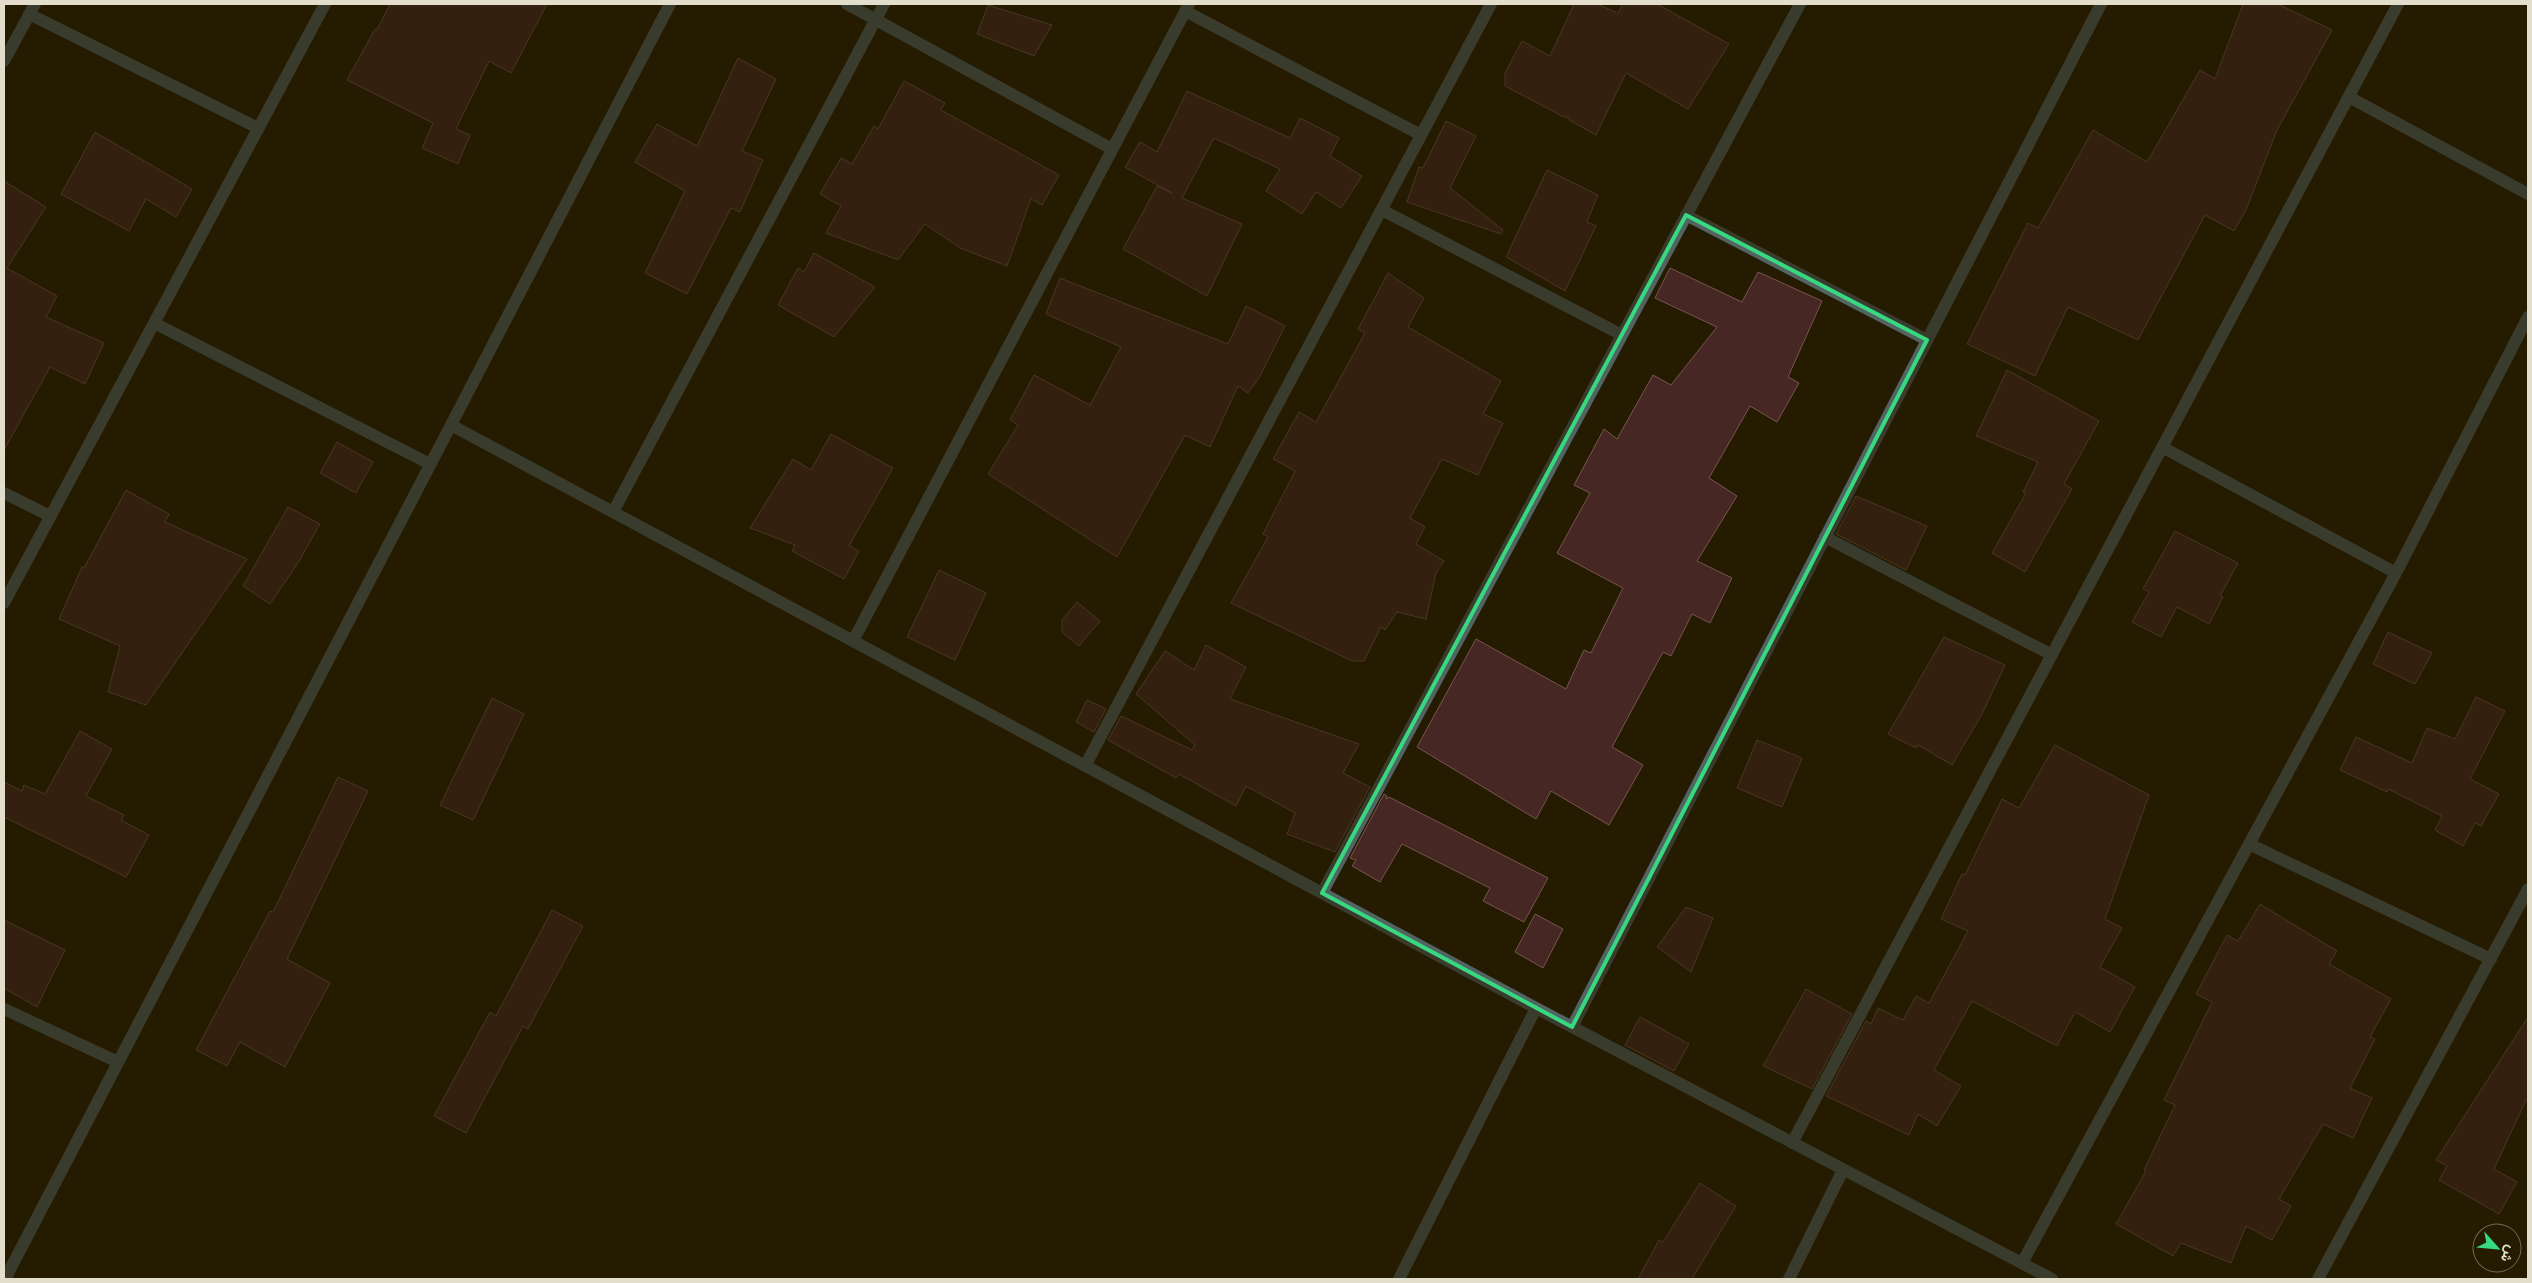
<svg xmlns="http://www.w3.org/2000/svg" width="2532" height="1283" font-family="'Noto Sans',Vazirmatn,sans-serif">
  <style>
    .building { fill: #472723; stroke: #785550 }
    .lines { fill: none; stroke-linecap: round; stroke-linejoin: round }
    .minor { stroke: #526462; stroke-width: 12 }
    .marked { fill: none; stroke: #38d880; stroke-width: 4; stroke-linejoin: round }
  </style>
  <rect width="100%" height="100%" fill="#241b00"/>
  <path class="building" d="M 390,4 L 547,4 L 511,73 L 489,61 L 456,129 L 470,135 L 458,164 L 422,148 L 433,123 L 347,80 L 375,29 L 377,30 Z
    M 1574,4 L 1597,4 L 1618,13 L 1623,4 L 1657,4 L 1729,44 L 1688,109 L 1626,73 L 1596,135 L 1569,120 L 1570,118 L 1562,116 L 1505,86 L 1505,73 L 1522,41 L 1550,56 Z
    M 2243,4 L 2278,4 L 2332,30 L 2277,130 L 2246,210 L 2234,231 L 2205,215 L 2138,340 L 2068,307 L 2035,376 L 1967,344 L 2028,223 L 2038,228 L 2093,130 L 2147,162 L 2200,70 L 2215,79 Z
    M 988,5 L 1052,25 L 1034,56 L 977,34 Z
    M 738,58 L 776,79 L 742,151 L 763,160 L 740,212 L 731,208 L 687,294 L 645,273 L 685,191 L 635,162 L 657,124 L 697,146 Z
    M 904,81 L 945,103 L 941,110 L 1059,175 L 1042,205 L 1031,199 L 1007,266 L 960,248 L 925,224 L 898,260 L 826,233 L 841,206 L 820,194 L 841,158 L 852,164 L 874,126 L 878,129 Z
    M 1187,91 L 1290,138 L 1300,118 L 1339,138 L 1330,156 L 1362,176 L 1341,208 L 1316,192 L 1302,214 L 1266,191 L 1280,169 L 1214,138 L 1182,198 L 1242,224 L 1207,296 L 1123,249 L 1157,186 L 1172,193 L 1125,167 L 1140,142 L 1157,152 Z
    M 1446,121 L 1476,136 L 1450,188 L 1503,230 L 1501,234 L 1407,202 L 1419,167 L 1423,168 Z
    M 95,132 L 192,189 L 176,217 L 146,199 L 129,231 L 61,194 Z
    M 1547,170 L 1598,195 L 1587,222 L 1596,226 L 1565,291 L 1506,257 Z
    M 4,181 L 46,207 L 7,268 L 57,296 L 46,317 L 104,343 L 85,384 L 50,367 L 4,450 Z
    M 814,253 L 875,287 L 834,337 L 778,305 L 798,268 L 804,272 Z
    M 1670,268 L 1742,302 L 1758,272 L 1822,301 L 1788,377 L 1799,383 L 1777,422 L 1750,406 L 1709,478 L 1737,496 L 1697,561 L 1732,578 L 1710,623 L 1692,614 L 1671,656 L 1663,652 L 1612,747 L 1643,765 L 1609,825 L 1551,791 L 1536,819 L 1417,747 L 1476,639 L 1566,689 L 1584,650 L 1591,653 L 1623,588 L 1557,553 L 1590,493 L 1574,485 L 1604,429 L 1617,439 L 1653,375 L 1671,385 L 1717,327 L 1655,298 Z
    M 1388,273 L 1424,298 L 1408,327 L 1501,381 L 1483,414 L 1503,423 L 1478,475 L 1442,459 L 1410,518 L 1425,527 L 1416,544 L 1444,561 L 1436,573 L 1426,619 L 1397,612 L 1385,630 L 1381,627 L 1364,661 L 1352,661 L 1231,603 L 1268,537 L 1263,534 L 1295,471 L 1273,459 L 1299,412 L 1316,422 L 1365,333 L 1358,329 Z
    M 1060,278 L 1228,344 L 1246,306 L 1285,326 L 1259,378 L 1248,393 L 1238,386 L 1210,447 L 1185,435 L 1117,557 L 988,474 L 1018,425 L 1010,420 L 1034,375 L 1090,405 L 1121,347 L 1046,314 Z
    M 2007,370 L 2099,421 L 2064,484 L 2072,489 L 2025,572 L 1992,553 L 2026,493 L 2023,492 L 2038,462 L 1976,436 Z
    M 831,434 L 893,468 L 849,546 L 859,551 L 844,579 L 792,551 L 795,545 L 750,528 L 793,459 L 811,470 Z
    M 337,442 L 373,462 L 356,493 L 320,473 Z
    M 126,490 L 169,514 L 165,522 L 247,559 L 146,705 L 108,692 L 120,646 L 59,619 L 82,567 L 84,568 Z
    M 1856,496 L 1927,526 L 1906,570 L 1836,534 Z
    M 288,507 L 320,524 L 298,563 L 270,604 L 243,586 Z
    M 2175,531 L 2238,563 L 2220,596 L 2223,597 L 2209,624 L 2177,607 L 2161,637 L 2132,622 L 2149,592 L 2143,589 Z
    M 939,570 L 986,593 L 955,660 L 907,637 Z
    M 1077,602 L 1100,621 L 1079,646 L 1062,632 L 1062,620 Z
    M 2388,632 L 2432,653 L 2415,684 L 2373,664 Z
    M 1944,637 L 2005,665 L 1982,714 L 1952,765 L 1918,745 L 1916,748 L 1888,734 Z
    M 1206,645 L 1246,667 L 1230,699 L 1359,744 L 1343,773 L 1370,787 L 1335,852 L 1287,834 L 1295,813 L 1246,786 L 1236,806 L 1179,774 L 1176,778 L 1108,740 L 1121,716 L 1192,750 L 1195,745 L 1136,694 L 1165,651 L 1194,670 Z
    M 2476,697 L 2505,711 L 2470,779 L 2499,794 L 2481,826 L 2475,823 L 2463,846 L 2435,830 L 2442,816 L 2388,789 L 2387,792 L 2340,770 L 2356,737 L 2412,763 L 2427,728 L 2455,739 Z
    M 492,698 L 524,714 L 473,820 L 440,805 Z
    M 1087,700 L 1106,709 L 1094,732 L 1076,722 Z
    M 80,731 L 112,749 L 86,796 L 124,815 L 121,820 L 149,835 L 126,877 L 4,817 L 4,782 L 22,791 L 24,785 L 45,794 Z
    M 1757,740 L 1802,758 L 1782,807 L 1737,788 Z
    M 2055,745 L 2149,795 L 2105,919 L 2122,928 L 2100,967 L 2135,987 L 2110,1032 L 2075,1012 L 2057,1046 L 1972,1001 L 1934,1070 L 1961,1086 L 1937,1126 L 1918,1114 L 1909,1135 L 1826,1096 L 1866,1021 L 1871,1024 L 1878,1008 L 1903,1020 L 1916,996 L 1929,1003 L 1968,931 L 1941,919 L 1962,874 L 1965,875 L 2002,799 L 2019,808 Z
    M 338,777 L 368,791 L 287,959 L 330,983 L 285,1067 L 240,1042 L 227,1066 L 196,1050 L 270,911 L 273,912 Z
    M 1384,794 L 1387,796 L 1386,799 L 1389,797 L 1548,878 L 1524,922 L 1483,901 L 1490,888 L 1402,844 L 1380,882 L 1352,866 L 1356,860 L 1350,858 Z
    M 2260,904 L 2337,951 L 2329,964 L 2391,999 L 2370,1037 L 2375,1039 L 2350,1088 L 2372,1098 L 2353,1138 L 2323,1124 L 2279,1199 L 2291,1206 L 2272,1240 L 2246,1226 L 2231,1263 L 2181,1243 L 2173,1256 L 2116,1224 L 2146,1171 L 2144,1170 L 2175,1105 L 2164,1100 L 2212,1002 L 2196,994 L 2227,935 L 2238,941 Z
    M 1686,907 L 1713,918 L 1691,972 L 1657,947 Z
    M 552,910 L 583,926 L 528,1029 L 523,1026 L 466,1133 L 434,1116 L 490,1012 L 496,1016 Z
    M 1535,914 L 1563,929 L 1543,968 L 1515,952 Z
    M 4,920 L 65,950 L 37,1007 L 4,988 Z
    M 1806,989 L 1852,1014 L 1812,1089 L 1763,1066 Z
    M 1640,1017 L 1689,1044 L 1674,1071 L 1625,1045 Z
    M 2528,1017 L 2528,1096 L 2494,1169 L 2517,1182 L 2499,1214 L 2439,1180 L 2447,1166 L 2436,1160 Z
    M 1700,1183 L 1736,1206 L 1692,1279 L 1638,1279 L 1659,1240 L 1663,1242 Z"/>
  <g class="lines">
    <path class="minor" d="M 847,4 L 1112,149
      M 1185,11 L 1421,135
      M 29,14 L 258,128
      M 4,61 L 35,4
      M 2349,97 L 2528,194
      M 1382,210 L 1622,335
      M 1686,215 L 1927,340
      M 154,323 L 430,464
      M 451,425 L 670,4
      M 2162,447 L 2396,573
      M 4,493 L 50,516
      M 613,512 L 884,4
      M 1825,537 L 2052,655
      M 4,603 L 325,4
      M 853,641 L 1189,4
      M 1085,766 L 1491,4
      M 2249,844 L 2491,959
      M 1322,893 L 1800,4
      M 4,1009 L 118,1062
      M 1572,1027 L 2101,4
      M 1792,1143 L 2398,4
      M 2022,1263 L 2396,573 L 2528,317
      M 5,1279 L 451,425 L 1536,1008 L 2052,1279
      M 1399,1279 L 1536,1008
      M 1789,1279 L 1843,1170
      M 2318,1279 L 2528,889"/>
  </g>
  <path d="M0 0H2532V1283H0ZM 1686,215 L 1927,340 L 1572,1027 L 1322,893 Z" fill="#241b00" fill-opacity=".55" fill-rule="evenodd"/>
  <path class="marked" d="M 1686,215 L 1927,340 L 1572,1027 L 1322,893 Z"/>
  <rect width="2532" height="1283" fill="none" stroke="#e3decc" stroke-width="10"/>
  <g transform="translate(2497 1248) rotate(117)"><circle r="24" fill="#241b00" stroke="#706952"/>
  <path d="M0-4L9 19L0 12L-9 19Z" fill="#38d880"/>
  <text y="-8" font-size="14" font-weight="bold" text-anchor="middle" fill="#e3decc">ش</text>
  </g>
</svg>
